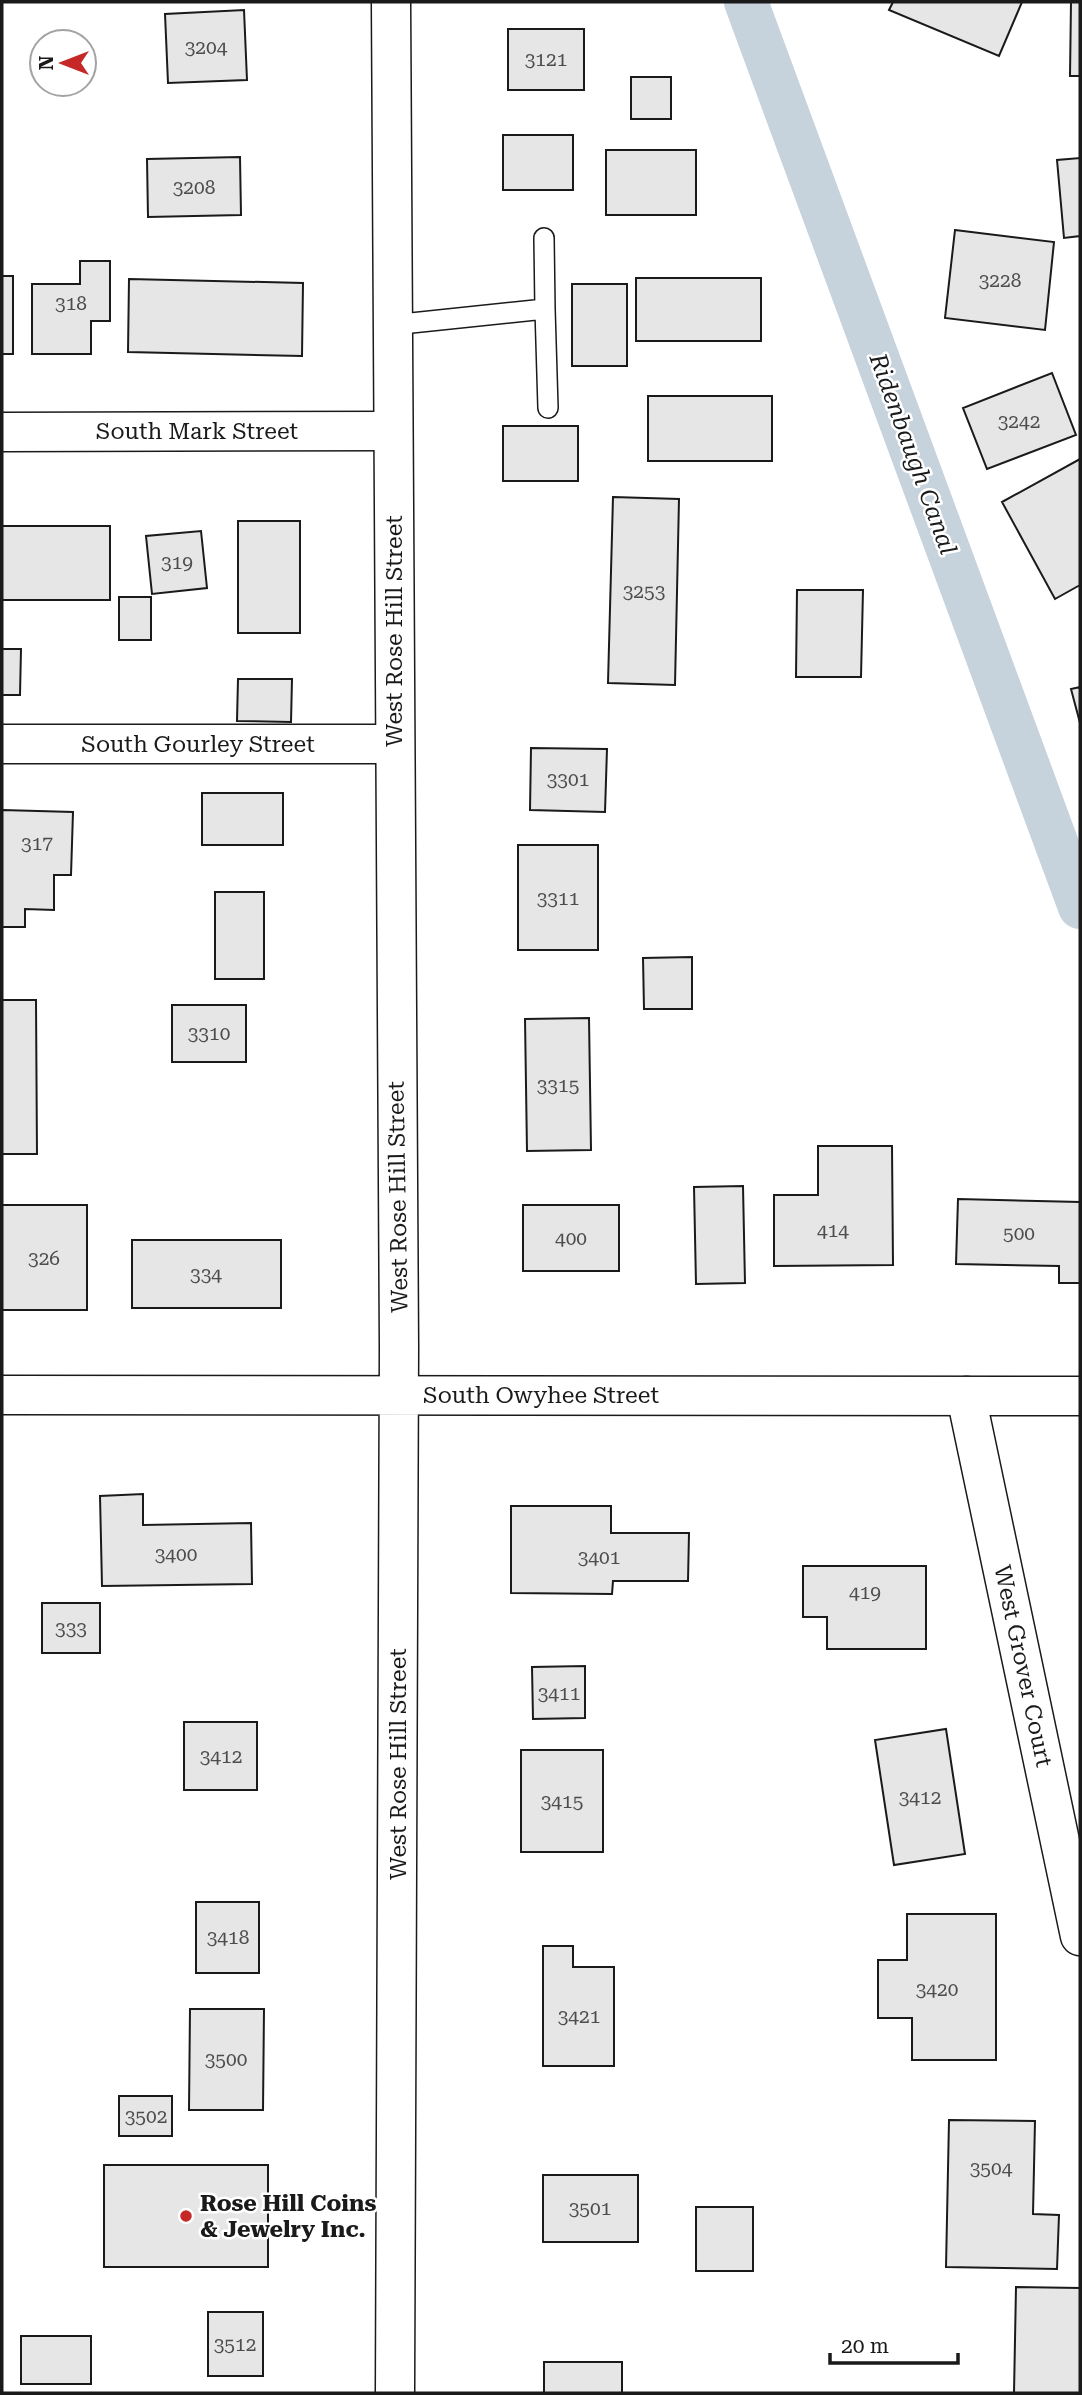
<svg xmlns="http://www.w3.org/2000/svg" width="1082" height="2395" font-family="'Roboto Serif',serif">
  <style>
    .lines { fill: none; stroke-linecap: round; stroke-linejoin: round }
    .canal { stroke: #c6d2dc; stroke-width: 44 }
    .building { fill: #e6e6e6; stroke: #1a1a1a; stroke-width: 2 }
    .service-casing { stroke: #1a1a1a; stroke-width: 22 }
    .minor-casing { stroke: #1a1a1a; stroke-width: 41 }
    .tertiary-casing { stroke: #1a1a1a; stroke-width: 41 }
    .service { stroke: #fff; stroke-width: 19 }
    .minor { stroke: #fff; stroke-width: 38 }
    .tertiary { stroke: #fff; stroke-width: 38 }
    .poi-dot { fill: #c62828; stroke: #fff; stroke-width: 2.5 }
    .labels { text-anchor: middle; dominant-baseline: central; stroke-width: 5; stroke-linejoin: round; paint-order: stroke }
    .number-label { font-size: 19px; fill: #4d4d4d }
    .street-label { font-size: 23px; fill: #1a1a1a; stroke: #fff }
    .poi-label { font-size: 23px; font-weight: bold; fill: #1a1a1a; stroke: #fff; text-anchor: start }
    .water-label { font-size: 24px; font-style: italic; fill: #1a1a1a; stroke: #fff }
  </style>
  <rect width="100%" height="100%" fill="#fff"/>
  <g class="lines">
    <path class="canal" d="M 746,2 L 1080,907"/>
  </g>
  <path class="building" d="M 893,2 L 1022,2 L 999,56 L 889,10 Z
    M 1071,2 L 1080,2 L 1080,76 L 1070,76 Z
    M 244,10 L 247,80 L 168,83 L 165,14 Z
    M 508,29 L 584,29 L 584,90 L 508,90 Z
    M 631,77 L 671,77 L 671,119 L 631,119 Z
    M 503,135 L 573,135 L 573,190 L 503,190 Z
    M 606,150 L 696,150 L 696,215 L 606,215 Z
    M 240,157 L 241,215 L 148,217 L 147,159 Z
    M 1080,158 L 1080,236 L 1064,238 L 1057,160 Z
    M 955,230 L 1054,242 L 1045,330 L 945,318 Z
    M 80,261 L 110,261 L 110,321 L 91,321 L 91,354 L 32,354 L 32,284 L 80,284 Z
    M 2,276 L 13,276 L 13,354 L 2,354 Z
    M 636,278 L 761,278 L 761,341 L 636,341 Z
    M 129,279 L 303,283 L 302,356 L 128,352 Z
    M 572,284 L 627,284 L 627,366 L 572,366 Z
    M 1052,373 L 1076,435 L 987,469 L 963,408 Z
    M 648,396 L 772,396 L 772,461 L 648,461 Z
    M 503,426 L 578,426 L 578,481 L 503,481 Z
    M 1080,459 L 1080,585 L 1055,599 L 1002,502 Z
    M 613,497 L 679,499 L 675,685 L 608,683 Z
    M 238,521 L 300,521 L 300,633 L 238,633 Z
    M 2,526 L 110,526 L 110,600 L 2,600 Z
    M 201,531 L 207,588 L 152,594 L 146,536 Z
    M 797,590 L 863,590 L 861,677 L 796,677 Z
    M 119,597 L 151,597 L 151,640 L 119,640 Z
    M 2,649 L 21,649 L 20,695 L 2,695 Z
    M 238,679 L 292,679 L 291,722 L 237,721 Z
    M 1080,687 L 1080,723 L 1071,689 Z
    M 531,748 L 607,749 L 605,812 L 530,810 Z
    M 202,793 L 283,793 L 283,845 L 202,845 Z
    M 2,810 L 73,812 L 71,875 L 54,875 L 54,910 L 25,909 L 25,927 L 2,927 Z
    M 518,845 L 598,845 L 598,950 L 518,950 Z
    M 215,892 L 264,892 L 264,979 L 215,979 Z
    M 692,957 L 692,1009 L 644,1009 L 643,958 Z
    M 2,1000 L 36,1000 L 37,1154 L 2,1154 Z
    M 172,1005 L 246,1005 L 246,1062 L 172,1062 Z
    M 589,1018 L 591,1150 L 527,1151 L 525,1019 Z
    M 818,1146 L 892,1146 L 893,1265 L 774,1266 L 774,1195 L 818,1195 Z
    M 743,1186 L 745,1283 L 696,1284 L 694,1187 Z
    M 958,1199 L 1080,1202 L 1080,1283 L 1059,1283 L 1059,1266 L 956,1264 Z
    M 2,1205 L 87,1205 L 87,1310 L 2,1310 Z
    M 523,1205 L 619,1205 L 619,1271 L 523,1271 Z
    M 132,1240 L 281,1240 L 281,1308 L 132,1308 Z
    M 143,1494 L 143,1525 L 251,1523 L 252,1584 L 102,1586 L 100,1496 Z
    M 511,1506 L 611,1506 L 611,1533 L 689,1533 L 688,1581 L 613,1581 L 612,1594 L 511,1593 Z
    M 803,1566 L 926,1566 L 926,1649 L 827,1649 L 827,1617 L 803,1617 Z
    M 42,1603 L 100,1603 L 100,1653 L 42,1653 Z
    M 585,1666 L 585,1718 L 533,1719 L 532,1667 Z
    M 184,1722 L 257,1722 L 257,1790 L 184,1790 Z
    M 946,1729 L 965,1854 L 894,1865 L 875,1740 Z
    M 521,1750 L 603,1750 L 603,1852 L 521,1852 Z
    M 196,1902 L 259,1902 L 259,1973 L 196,1973 Z
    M 907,1914 L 996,1914 L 996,2060 L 912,2060 L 912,2018 L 878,2018 L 878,1960 L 907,1960 Z
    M 543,1946 L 573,1946 L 573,1967 L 614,1967 L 614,2066 L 543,2066 Z
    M 190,2009 L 264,2009 L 263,2110 L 189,2110 Z
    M 119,2096 L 172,2096 L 172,2136 L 119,2136 Z
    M 949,2120 L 1035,2121 L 1033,2214 L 1059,2215 L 1057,2269 L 946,2267 Z
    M 104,2165 L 268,2165 L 268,2267 L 104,2267 Z
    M 543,2175 L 638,2175 L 638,2242 L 543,2242 Z
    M 696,2207 L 753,2207 L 753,2271 L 696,2271 Z
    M 1016,2287 L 1080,2288 L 1080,2393 L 1014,2393 Z
    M 208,2312 L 263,2312 L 263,2376 L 208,2376 Z
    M 21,2336 L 91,2336 L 91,2384 L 21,2384 Z
    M 544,2362 L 622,2362 L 622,2393 L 544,2393 Z"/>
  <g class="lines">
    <defs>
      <path id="service" d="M 544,238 L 545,309
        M 392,325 L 545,309 L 548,408"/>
      <path id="minor" d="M 2,432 L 393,431
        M 2,744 L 394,744
        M 966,1396 L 1080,1936"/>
      <path id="tertiary" d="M 391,2 L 399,1348 L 395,2393
        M 2,1395 L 1080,1396"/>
    </defs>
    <use href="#service" class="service-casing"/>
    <use href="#minor" class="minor-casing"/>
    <use href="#tertiary" class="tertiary-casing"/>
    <use href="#service" class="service"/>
    <use href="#minor" class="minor"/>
    <use href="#tertiary" class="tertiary"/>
  </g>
  <circle class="poi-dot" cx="186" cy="2216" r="7"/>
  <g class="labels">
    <g class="number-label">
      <text x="206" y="47">3204</text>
      <text x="546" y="59">3121</text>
      <text x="194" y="187">3208</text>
      <text x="1000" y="280">3228</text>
      <text x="71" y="303">318</text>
      <text x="1019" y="421">3242</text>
      <text x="177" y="562">319</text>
      <text x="644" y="591">3253</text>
      <text x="568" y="779">3301</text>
      <text x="37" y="843">317</text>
      <text x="558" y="898">3311</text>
      <text x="209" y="1033">3310</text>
      <text x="558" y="1085">3315</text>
      <text x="833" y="1230">414</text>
      <text x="1019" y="1233">500</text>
      <text x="571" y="1238">400</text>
      <text x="44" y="1258">326</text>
      <text x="206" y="1274">334</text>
      <text x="176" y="1554">3400</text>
      <text x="599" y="1557">3401</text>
      <text x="865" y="1592">419</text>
      <text x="71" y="1628">333</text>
      <text x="559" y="1693">3411</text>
      <text x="221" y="1756">3412</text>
      <text x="920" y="1797">3412</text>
      <text x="562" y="1801">3415</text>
      <text x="228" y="1937">3418</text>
      <text x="937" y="1989">3420</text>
      <text x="579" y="2016">3421</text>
      <text x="226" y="2059">3500</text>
      <text x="146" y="2116">3502</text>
      <text x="991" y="2168">3504</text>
      <text x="590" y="2208">3501</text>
      <text x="235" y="2344">3512</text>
    </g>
    <g class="street-label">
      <text x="197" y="431">South Mark Street</text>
      <text transform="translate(394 631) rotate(-90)">West Rose Hill Street</text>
      <text x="198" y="744">South Gourley Street</text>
      <text transform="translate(398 1197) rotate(-91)">West Rose Hill Street</text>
      <text x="541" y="1395">South Owyhee Street</text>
      <text transform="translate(1023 1666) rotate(78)">West Grover Court</text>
      <text transform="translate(398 1764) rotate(-90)">West Rose Hill Street</text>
    </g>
    <g class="poi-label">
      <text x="200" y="2203">Rose Hill Coins<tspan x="200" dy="26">&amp; Jewelry Inc.</tspan></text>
    </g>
    <g class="water-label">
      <text transform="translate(913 454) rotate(70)">Ridenbaugh Canal</text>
    </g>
  </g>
  <rect width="1082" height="2395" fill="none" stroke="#1a1a1a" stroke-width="7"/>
  <g transform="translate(63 63) rotate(270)"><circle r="33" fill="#ffffff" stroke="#a3a3a3" stroke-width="2"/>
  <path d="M0-5L12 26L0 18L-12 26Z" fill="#c62828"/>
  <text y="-10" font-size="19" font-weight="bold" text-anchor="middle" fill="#1a1a1a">N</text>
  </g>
  <path d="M830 2353v10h128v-10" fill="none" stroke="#1a1a1a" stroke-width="3.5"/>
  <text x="841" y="2353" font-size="21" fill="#1a1a1a" stroke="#ffffff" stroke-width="5" paint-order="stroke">20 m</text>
</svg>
